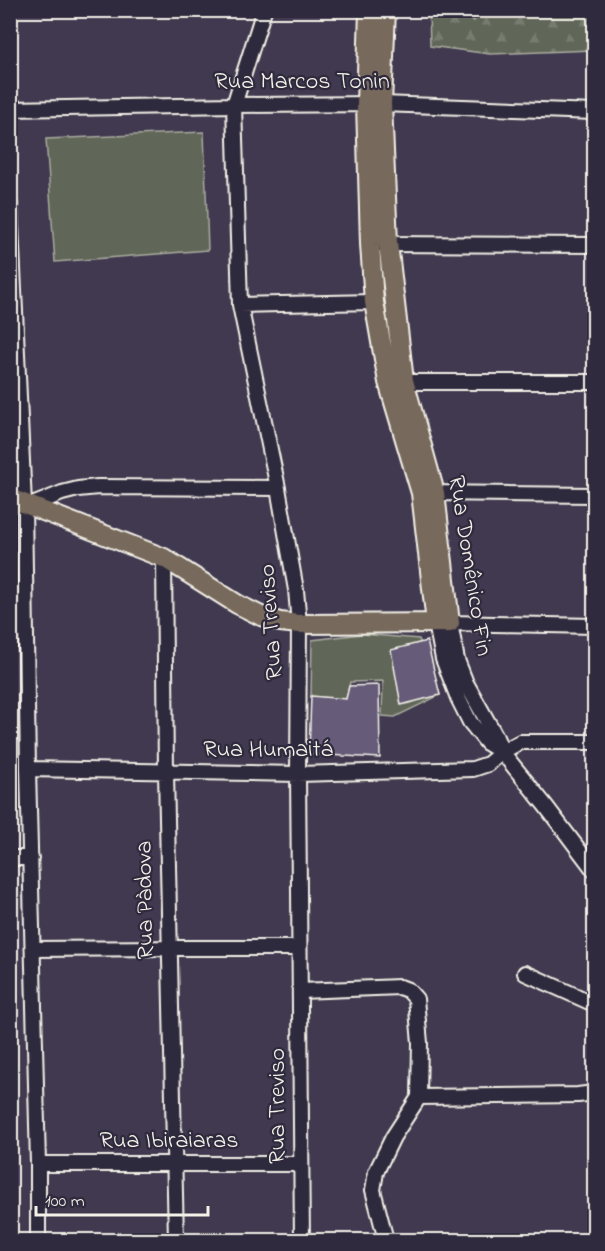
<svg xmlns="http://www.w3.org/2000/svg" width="605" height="1251" font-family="'Indie Flower',sans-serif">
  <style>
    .forest { fill: url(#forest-firs); stroke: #aaaca0; stroke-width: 1.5 }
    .park { fill: #606659; stroke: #aaaca0; stroke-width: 1.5 }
    .building { fill: #665c7a; stroke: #f4f1e8; stroke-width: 1.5 }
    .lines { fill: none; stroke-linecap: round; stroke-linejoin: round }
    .minor-casing { stroke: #f4f1e8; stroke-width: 18 }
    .major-casing { stroke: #f4f1e8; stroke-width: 22 }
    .minor { stroke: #2f2a3d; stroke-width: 14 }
    .major { stroke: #77695c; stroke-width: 18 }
    .labels { text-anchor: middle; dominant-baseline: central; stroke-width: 4.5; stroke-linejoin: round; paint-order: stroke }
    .street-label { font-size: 24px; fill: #f4f1e8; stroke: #2f2a3d }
  </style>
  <defs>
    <pattern id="forest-firs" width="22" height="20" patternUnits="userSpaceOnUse" patternTransform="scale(1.5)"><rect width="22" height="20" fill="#606659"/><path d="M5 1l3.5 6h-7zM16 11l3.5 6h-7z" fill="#777c71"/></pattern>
  </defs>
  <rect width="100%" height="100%" fill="#40394f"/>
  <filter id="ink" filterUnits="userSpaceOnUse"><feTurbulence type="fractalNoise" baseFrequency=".0167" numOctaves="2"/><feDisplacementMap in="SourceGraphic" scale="12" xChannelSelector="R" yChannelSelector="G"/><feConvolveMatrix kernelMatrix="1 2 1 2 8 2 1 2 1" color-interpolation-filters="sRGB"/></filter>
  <g filter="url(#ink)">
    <path class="forest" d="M 429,11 L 454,11 L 474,21 L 481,11 L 594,11 L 594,50 L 490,54 L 430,46 Z"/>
    <path class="park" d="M 204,132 L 208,250 L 55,262 L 46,139 Z
      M 362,634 L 419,639 L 440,695 L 395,717 L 382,716 L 383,681 L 350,682 L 346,699 L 311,696 L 312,640 Z"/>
    <path class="building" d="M 427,641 L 440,695 L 401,705 L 391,650 Z
      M 379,685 L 380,758 L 309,754 L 311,696 L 346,699 L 349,686 Z"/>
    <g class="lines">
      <defs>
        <path id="minor" d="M 264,10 L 234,105 L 240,305 L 278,488 L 296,590 L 299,624 L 298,774 L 302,1240
          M 10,109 L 234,105 L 382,104 L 594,112
          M 10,204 L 24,504 L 28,769 L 38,1164 L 38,1240
          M 379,244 L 594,245
          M 240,305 L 374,302
          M 396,382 L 594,382
          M 426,493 L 594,495
          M 30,506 L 62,493 L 78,489 L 98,487 L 278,488
          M 164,558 L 166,772 L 176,1240
          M 436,623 L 443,659 L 458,698 L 470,722 L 487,743 L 502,752
          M 594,626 L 450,623 L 457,660 L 466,683 L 495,735 L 502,752 L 545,805 L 594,870
          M 28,769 L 298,774 L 473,769 L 488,764 L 502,752 L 520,742 L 594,742
          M 10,858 L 31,858
          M 33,949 L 170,948 L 299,948
          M 525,973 L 594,1004
          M 300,991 L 400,987 L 408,990 L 416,999 L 420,1043 L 419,1097 L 393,1137 L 376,1172 L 373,1190 L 386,1240
          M 419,1097 L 578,1095 L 594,1093
          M 38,1164 L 301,1164"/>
        <path id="major" d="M 369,10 L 366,104 L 370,244 L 374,302 L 388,382 L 421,493 L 436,623
          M 10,498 L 164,558 L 237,604 L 261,616 L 280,622 L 299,624 L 450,623 L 435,493 L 404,381 L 388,243 L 382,104 L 386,10"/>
      </defs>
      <use href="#minor" class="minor-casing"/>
      <use href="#major" class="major-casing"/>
      <use href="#minor" class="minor"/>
      <use href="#major" class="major"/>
    </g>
  </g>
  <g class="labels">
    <g class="street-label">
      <text x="302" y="82">Rua Marcos Tonin</text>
      <text transform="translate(469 566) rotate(81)">Rua Domênico Fin</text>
      <text transform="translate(272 622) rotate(-94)">Rua Treviso</text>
      <text x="268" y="750">Rua Humaitá</text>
      <text transform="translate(146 900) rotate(-91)">Rua Pàdova</text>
      <text transform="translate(278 1106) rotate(-90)">Rua Treviso</text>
      <text x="169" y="1141">Rua Ibiraiaras</text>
    </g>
  </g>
  <rect width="605" height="1251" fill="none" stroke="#2f2a3d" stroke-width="36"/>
  <rect x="18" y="18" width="569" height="1215" fill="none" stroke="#f4f1e8" stroke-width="2" filter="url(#ink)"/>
  <path d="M36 1206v9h172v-9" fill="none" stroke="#f4f1e8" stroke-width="3"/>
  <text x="45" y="1206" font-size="18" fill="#f4f1e8" stroke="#2f2a3d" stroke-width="4.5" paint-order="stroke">100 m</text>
</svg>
